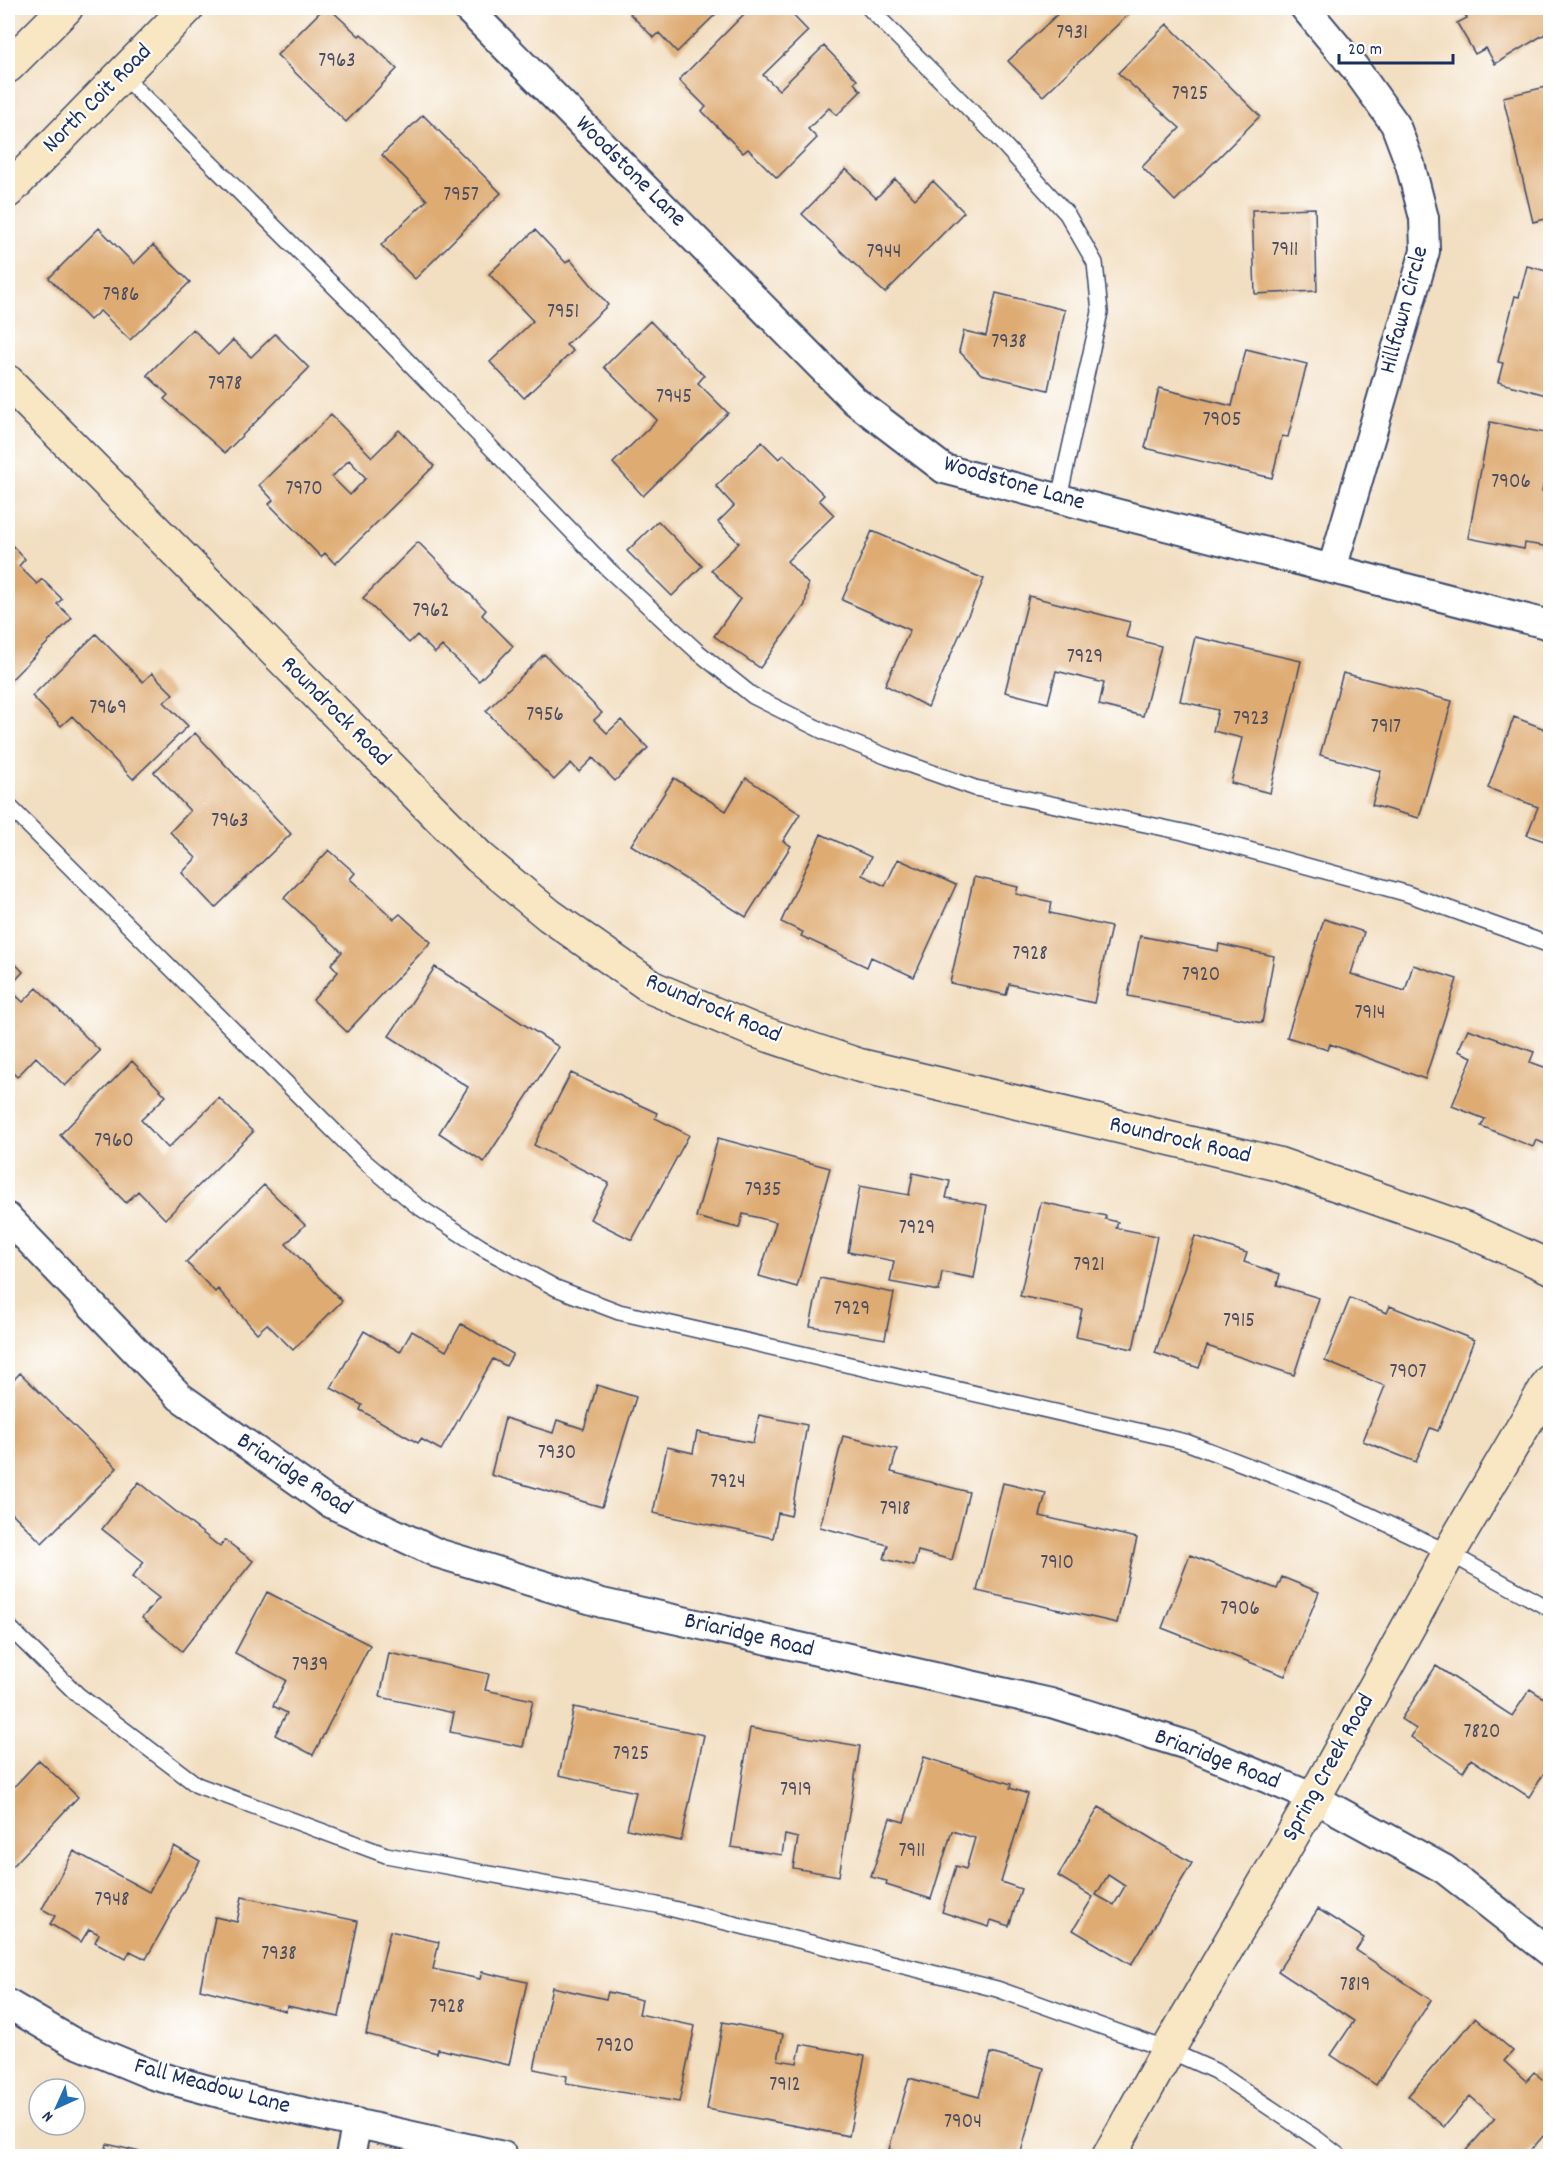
<svg xmlns="http://www.w3.org/2000/svg" width="1558" height="2164" font-family="Dekko,sans-serif">
  <style>
    .building { fill: #deab72; fill-rule: evenodd }
    .lines { fill: none; stroke-linecap: round; stroke-linejoin: round }
    .lane-casing { stroke: #3b496d; stroke-width: 18 }
    .street-casing { stroke: #3b496d; stroke-width: 32 }
    .secondary-casing { stroke: #3b496d; stroke-width: 36 }
    .lane { stroke: #fff; stroke-width: 15 }
    .street { stroke: #fff; stroke-width: 28 }
    .secondary { stroke: #f9e7c3; stroke-width: 33 }
    .labels { text-anchor: middle; dominant-baseline: central; stroke-width: 4.5; stroke-linejoin: round; paint-order: stroke }
    .number-label { font-size: 21px; fill: #4c4e63 }
    .street-label { font-size: 24px; fill: #1b2f5e; stroke: #fff }
  </style>
  <rect width="100%" height="100%" fill="#fff"/>
  <filter id="ink" filterUnits="userSpaceOnUse"><feTurbulence type="fractalNoise" baseFrequency=".0167" numOctaves="2"/><feDisplacementMap in="SourceGraphic" scale="12" xChannelSelector="R" yChannelSelector="G"/><feConvolveMatrix kernelMatrix="1 2 1 2 8 2 1 2 1" color-interpolation-filters="sRGB"/></filter>
  <filter id="wash" filterUnits="userSpaceOnUse"><feTurbulence type="fractalNoise" baseFrequency=".008" numOctaves="4" result="noise"/><feDisplacementMap in="SourceGraphic" scale="24" xChannelSelector="R" yChannelSelector="G"/><feGaussianBlur stdDeviation="1.35" result="paint"/><feColorMatrix in="noise" values="0 0 0 0 0 0 0 0 0 0 0 0 0 0 0 0 0 1.4 0 .05"/><feComposite in="paint" operator="in"/></filter>
  <g filter="url(#wash)">
    <rect width="100%" height="100%" fill="#f2dec0"/>
    <g id="blocks">
      <path class="building" d="M 324,8 L 329,8 L 359,36 L 361,34 L 397,69 L 346,122 L 277,55 Z
        M 629,8 L 722,8 L 677,52 L 659,33 L 654,38 L 630,14 L 633,11 Z
        M 750,8 L 786,8 L 808,31 L 763,75 L 779,90 L 824,46 L 857,80 L 854,83 L 861,91 L 837,115 L 829,108 L 808,129 L 817,138 L 777,178 L 748,149 L 743,153 L 702,111 L 706,107 L 679,80 Z
        M 1064,8 L 1135,8 L 1043,96 L 1008,61 Z
        M 1461,8 L 1550,8 L 1550,31 L 1495,64 L 1486,48 L 1475,54 L 1457,23 L 1467,18 Z
        M 1167,24 L 1260,116 L 1175,201 L 1142,167 L 1180,128 L 1118,73 Z
        M 1550,86 L 1550,218 L 1533,222 L 1503,97 Z
        M 423,115 L 501,193 L 415,279 L 381,245 L 427,200 L 382,155 Z
        M 846,169 L 876,198 L 895,179 L 915,199 L 933,181 L 964,212 L 885,293 L 802,214 Z
        M 1315,208 L 1317,291 L 1255,294 L 1252,210 Z
        M 99,228 L 134,264 L 153,245 L 190,282 L 130,340 L 100,311 L 90,320 L 49,278 Z
        M 535,230 L 566,263 L 570,259 L 608,305 L 566,345 L 573,351 L 524,398 L 490,362 L 533,321 L 489,274 Z
        M 1527,266 L 1550,272 L 1550,396 L 1498,382 L 1503,363 L 1498,362 L 1515,296 L 1519,297 Z
        M 996,293 L 1065,310 L 1048,390 L 981,374 L 959,351 L 964,331 L 986,336 Z
        M 650,321 L 704,376 L 698,383 L 728,413 L 643,496 L 613,463 L 657,420 L 604,367 Z
        M 193,329 L 218,355 L 233,340 L 251,357 L 275,334 L 309,368 L 225,453 L 164,399 L 168,395 L 147,375 Z
        M 1246,349 L 1307,364 L 1288,437 L 1282,436 L 1272,478 L 1145,448 L 1159,388 L 1232,406 Z
        M 331,415 L 372,457 L 399,430 L 434,466 L 335,564 L 325,553 L 321,557 L 269,504 L 273,500 L 259,485 ZM 349,460 L 366,478 L 350,495 L 332,477 Z
        M 1490,422 L 1550,434 L 1550,475 L 1546,474 L 1542,491 L 1546,493 L 1545,498 L 1550,499 L 1550,547 L 1525,543 L 1524,549 L 1468,538 Z
        M 762,442 L 779,459 L 784,455 L 824,495 L 819,500 L 834,515 L 787,561 L 808,584 L 805,605 L 760,668 L 714,636 L 740,599 L 711,570 L 739,543 L 718,522 L 734,506 L 716,486 Z
        M 658,521 L 702,566 L 672,596 L 627,551 Z
        M 872,531 L 984,579 L 928,707 L 885,685 L 910,630 L 842,600 Z
        M 8,541 L 25,559 L 19,566 L 37,584 L 42,579 L 62,599 L 57,604 L 72,618 L 8,683 Z
        M 418,542 L 486,610 L 482,615 L 513,646 L 479,681 L 442,646 L 435,653 L 417,635 L 409,643 L 363,598 Z
        M 1029,596 L 1130,622 L 1126,637 L 1161,646 L 1143,716 L 1099,705 L 1104,683 L 1056,671 L 1048,703 L 1005,692 Z
        M 96,634 L 143,682 L 152,673 L 173,694 L 164,702 L 188,726 L 133,779 L 72,716 L 61,726 L 32,696 Z
        M 1195,637 L 1301,661 L 1270,793 L 1231,783 L 1242,738 L 1213,731 L 1218,710 L 1180,701 Z
        M 544,654 L 602,713 L 594,720 L 607,733 L 621,720 L 648,748 L 615,781 L 593,758 L 579,772 L 571,763 L 554,780 L 486,711 Z
        M 1343,673 L 1452,701 L 1419,818 L 1372,805 L 1381,771 L 1320,755 Z
        M 1514,717 L 1550,731 L 1550,843 L 1527,835 L 1538,807 L 1488,788 Z
        M 195,733 L 291,834 L 215,908 L 182,873 L 196,858 L 170,832 L 190,811 L 154,772 Z
        M 674,778 L 726,811 L 746,778 L 800,814 L 783,841 L 791,846 L 746,917 L 631,845 Z
        M 821,834 L 871,857 L 862,875 L 885,886 L 898,859 L 956,885 L 914,977 L 871,957 L 867,967 L 801,936 L 803,932 L 781,922 Z
        M 329,850 L 355,873 L 350,879 L 394,919 L 400,914 L 431,942 L 347,1032 L 313,1000 L 338,972 L 331,964 L 342,952 L 284,898 Z
        M 974,877 L 1018,887 L 1016,894 L 1052,902 L 1050,913 L 1111,927 L 1094,1003 L 1009,984 L 1006,995 L 950,983 Z
        M 1324,919 L 1364,932 L 1351,974 L 1405,991 L 1413,965 L 1457,979 L 1425,1079 L 1330,1044 L 1328,1050 L 1287,1037 Z
        M 1140,936 L 1218,951 L 1219,944 L 1274,956 L 1262,1023 L 1128,996 Z
        M 8,956 L 23,972 L 8,988 L 23,1002 L 37,988 L 100,1051 L 65,1086 L 36,1057 L 17,1077 L 8,1068 Z
        M 435,967 L 559,1047 L 484,1162 L 439,1133 L 468,1087 L 389,1036 Z
        M 1468,1029 L 1534,1052 L 1530,1062 L 1550,1069 L 1550,1146 L 1536,1140 L 1533,1147 L 1481,1126 L 1485,1119 L 1452,1106 L 1472,1057 L 1458,1051 Z
        M 132,1061 L 166,1096 L 141,1120 L 168,1148 L 219,1098 L 253,1132 L 165,1219 L 138,1191 L 126,1203 L 60,1135 Z
        M 571,1073 L 657,1113 L 655,1118 L 689,1135 L 632,1240 L 590,1219 L 609,1183 L 534,1145 Z
        M 718,1138 L 830,1168 L 797,1287 L 759,1276 L 776,1222 L 743,1214 L 739,1228 L 696,1217 Z
        M 913,1173 L 950,1181 L 946,1198 L 987,1205 L 974,1278 L 942,1272 L 939,1291 L 890,1282 L 894,1261 L 848,1252 L 860,1186 L 909,1195 Z
        M 264,1185 L 305,1225 L 286,1244 L 342,1301 L 293,1350 L 267,1324 L 257,1333 L 218,1289 L 215,1292 L 186,1262 Z
        M 1041,1202 L 1106,1216 L 1105,1219 L 1118,1222 L 1116,1228 L 1157,1236 L 1133,1349 L 1076,1337 L 1082,1309 L 1020,1296 Z
        M 1195,1236 L 1247,1253 L 1244,1262 L 1280,1274 L 1277,1285 L 1319,1298 L 1294,1375 L 1207,1346 L 1199,1368 L 1155,1353 Z
        M 820,1278 L 894,1293 L 885,1339 L 810,1326 Z
        M 1350,1298 L 1387,1313 L 1390,1306 L 1474,1340 L 1438,1431 L 1430,1428 L 1416,1462 L 1363,1441 L 1385,1386 L 1325,1361 Z
        M 461,1324 L 513,1354 L 506,1366 L 493,1359 L 441,1450 L 421,1439 L 418,1443 L 360,1410 L 362,1405 L 331,1388 L 364,1331 L 400,1352 L 412,1331 L 446,1351 Z
        M 20,1373 L 117,1468 L 42,1543 L 8,1509 L 8,1386 Z
        M 597,1385 L 636,1397 L 602,1507 L 491,1475 L 505,1418 L 553,1433 L 557,1420 L 584,1429 Z
        M 759,1415 L 807,1425 L 791,1516 L 778,1513 L 773,1538 L 653,1513 L 667,1447 L 693,1453 L 697,1432 L 753,1443 Z
        M 843,1436 L 897,1449 L 891,1472 L 969,1492 L 952,1560 L 918,1551 L 914,1566 L 884,1559 L 888,1545 L 820,1527 Z
        M 139,1482 L 220,1547 L 225,1540 L 253,1561 L 182,1651 L 142,1618 L 159,1598 L 132,1577 L 144,1562 L 102,1529 Z
        M 1003,1483 L 1046,1493 L 1040,1516 L 1137,1538 L 1117,1623 L 977,1591 Z
        M 1190,1555 L 1277,1589 L 1282,1577 L 1319,1592 L 1285,1676 L 1162,1628 Z
        M 267,1592 L 370,1645 L 313,1755 L 275,1735 L 287,1713 L 273,1706 L 286,1680 L 235,1653 Z
        M 389,1653 L 489,1674 L 485,1690 L 533,1700 L 523,1747 L 450,1732 L 454,1713 L 380,1697 Z
        M 1436,1666 L 1512,1716 L 1530,1689 L 1550,1702 L 1550,1764 L 1529,1797 L 1471,1759 L 1463,1772 L 1411,1737 L 1416,1729 L 1401,1719 Z
        M 574,1707 L 704,1735 L 681,1841 L 627,1829 L 636,1792 L 559,1775 Z
        M 750,1728 L 860,1746 L 839,1876 L 793,1868 L 798,1838 L 785,1835 L 782,1855 L 731,1847 Z
        M 924,1757 L 1011,1784 L 1010,1788 L 1028,1794 L 1001,1882 L 1021,1889 L 1009,1926 L 991,1920 L 989,1927 L 942,1912 L 956,1866 L 966,1869 L 975,1838 L 952,1831 L 931,1899 L 886,1885 L 887,1881 L 871,1877 L 890,1818 L 904,1822 Z
        M 39,1760 L 78,1797 L 13,1866 L 8,1861 L 8,1785 L 12,1789 Z
        M 1099,1807 L 1192,1863 L 1131,1965 L 1073,1930 L 1093,1897 L 1058,1876 ZM 1108,1875 L 1125,1886 L 1114,1905 L 1096,1895 Z
        M 174,1846 L 200,1861 L 146,1959 L 130,1951 L 126,1959 L 95,1942 L 99,1934 L 89,1929 L 81,1942 L 50,1924 L 55,1916 L 42,1909 L 74,1851 L 149,1892 Z
        M 242,1897 L 358,1921 L 339,2017 L 287,2006 L 286,2011 L 200,1989 L 215,1917 L 237,1922 Z
        M 1318,1909 L 1364,1938 L 1356,1950 L 1431,2000 L 1376,2085 L 1331,2055 L 1354,2021 L 1278,1971 Z
        M 390,1931 L 439,1942 L 433,1969 L 480,1979 L 482,1972 L 527,1982 L 509,2065 L 438,2049 L 437,2053 L 366,2034 Z
        M 552,1987 L 606,1999 L 608,1992 L 642,2000 L 639,2014 L 695,2026 L 679,2102 L 566,2083 L 567,2076 L 534,2069 Z
        M 1475,2018 L 1513,2051 L 1504,2061 L 1526,2081 L 1534,2072 L 1550,2086 L 1550,2128 L 1526,2156 L 1461,2156 L 1495,2118 L 1470,2096 L 1444,2127 L 1408,2096 Z
        M 723,2022 L 783,2034 L 778,2060 L 797,2063 L 801,2044 L 865,2056 L 849,2136 L 707,2109 Z
        M 991,2053 L 1044,2068 L 1020,2156 L 947,2156 L 939,2154 L 939,2156 L 915,2156 L 889,2149 L 909,2078 L 979,2097 Z
        M 107,2144 L 156,2156 L 104,2156 Z"/>
    </g>
  </g>
  <g filter="url(#ink)">
    <use href="#blocks" fill-opacity="0" stroke="#3b496d" stroke-width="1.5"/>
    <g class="lines">
      <defs>
        <path id="lane" d="M 869,8 L 994,134 L 1067,214 L 1095,263 L 1100,312 L 1059,498
          M 122,75 L 367,319 L 608,569 L 698,652 L 753,696 L 825,732 L 888,757 L 975,788 L 1183,832 L 1405,893 L 1550,945
          M 8,805 L 364,1161 L 416,1205 L 481,1247 L 556,1288 L 619,1312 L 1186,1442 L 1335,1499 L 1449,1553 L 1550,1609
          M 8,1626 L 78,1695 L 197,1785 L 386,1855 L 657,1905 L 997,1989 L 1168,2050 L 1215,2071 L 1317,2139 L 1339,2156"/>
        <path id="street" d="M 467,8 L 855,401 L 944,469 L 1550,625
          M 1305,8 L 1354,67 L 1395,124 L 1410,164 L 1424,218 L 1425,251 L 1332,569
          M 8,1218 L 180,1397 L 328,1502 L 437,1553 L 602,1603 L 1051,1703 L 1190,1746 L 1314,1798 L 1444,1869 L 1550,1952
          M 8,2004 L 71,2041 L 153,2075 L 223,2094 L 503,2156
          M 350,2156 L 357,2123"/>
        <path id="secondary" d="M 8,66 L 66,8
          M 8,191 L 187,8
          M 8,382 L 479,857 L 549,915 L 653,988 L 753,1030 L 858,1065 L 1278,1164 L 1465,1229 L 1550,1267
          M 1109,2156 L 1168,2050 L 1314,1798 L 1449,1553 L 1550,1381"/>
      </defs>
      <use href="#lane" class="lane-casing"/>
      <use href="#street" class="street-casing"/>
      <use href="#secondary" class="secondary-casing"/>
      <use href="#lane" class="lane"/>
      <use href="#street" class="street"/>
      <use href="#secondary" class="secondary"/>
    </g>
  </g>
  <g class="labels">
    <g class="number-label">
      <text x="1072" y="34">7931</text>
      <text x="337" y="62">7963</text>
      <text x="1190" y="95">7925</text>
      <text x="461" y="196">7957</text>
      <text x="1285" y="251">7911</text>
      <text x="884" y="253">7944</text>
      <text x="121" y="296">7986</text>
      <text x="563" y="313">7951</text>
      <text x="1009" y="343">7938</text>
      <text x="225" y="385">7978</text>
      <text x="674" y="398">7945</text>
      <text x="1222" y="421">7905</text>
      <text x="1511" y="483">7906</text>
      <text x="304" y="490">7970</text>
      <text x="431" y="612">7962</text>
      <text x="1085" y="658">7929</text>
      <text x="108" y="709">7969</text>
      <text x="545" y="716">7956</text>
      <text x="1251" y="720">7923</text>
      <text x="1386" y="728">7917</text>
      <text x="230" y="822">7963</text>
      <text x="1030" y="955">7928</text>
      <text x="1201" y="976">7920</text>
      <text x="1370" y="1014">7914</text>
      <text x="114" y="1142">7960</text>
      <text x="763" y="1191">7935</text>
      <text x="917" y="1229">7929</text>
      <text x="1089" y="1266">7921</text>
      <text x="852" y="1310">7929</text>
      <text x="1239" y="1322">7915</text>
      <text x="1408" y="1373">7907</text>
      <text x="557" y="1454">7930</text>
      <text x="728" y="1483">7924</text>
      <text x="895" y="1510">7918</text>
      <text x="1057" y="1564">7910</text>
      <text x="1240" y="1610">7906</text>
      <text x="310" y="1666">7939</text>
      <text x="1482" y="1733">7820</text>
      <text x="631" y="1755">7925</text>
      <text x="796" y="1791">7919</text>
      <text x="912" y="1852">7911</text>
      <text x="112" y="1901">7948</text>
      <text x="279" y="1955">7938</text>
      <text x="1355" y="1986">7819</text>
      <text x="447" y="2008">7928</text>
      <text x="615" y="2047">7920</text>
      <text x="785" y="2086">7912</text>
      <text x="963" y="2123">7904</text>
    </g>
    <g class="street-label">
      <text transform="translate(98 99) rotate(-45)">North Coit Road</text>
      <text transform="translate(630 172) rotate(45)">Woodstone Lane</text>
      <text transform="translate(1405 310) rotate(-75)">Hillfawn Circle</text>
      <text transform="translate(1014 484) rotate(16)">Woodstone Lane</text>
      <text transform="translate(335 712) rotate(45)">Roundrock Road</text>
      <text transform="translate(713 1009) rotate(23)">Roundrock Road</text>
      <text transform="translate(1180 1141) rotate(13)">Roundrock Road</text>
      <text transform="translate(294 1475) rotate(33)">Briaridge Road</text>
      <text transform="translate(749 1636) rotate(13)">Briaridge Road</text>
      <text transform="translate(1217 1760) rotate(21)">Briaridge Road</text>
      <text transform="translate(1329 1768) rotate(-61)">Spring Creek Road</text>
      <text transform="translate(212 2087) rotate(15)">Fall Meadow Lane</text>
    </g>
  </g>
  <rect width="1558" height="2164" fill="none" stroke="#fff" stroke-width="30"/>
  <g transform="translate(57 2107) rotate(225)"><circle r="28" fill="#ffffff" stroke="#a4acbf" stroke-width="1.5"/>
  <path d="M0-4.5L10 22L0 15L-10 22Z" fill="#1f6fb2"/>
  <text y="-9" font-size="16" font-weight="bold" text-anchor="middle" fill="#1b2f5e">N</text>
  </g>
  <path d="M1339 54v9h114v-9" fill="none" stroke="#1b2f5e" stroke-width="3"/>
  <text x="1348" y="54" font-size="18" fill="#1b2f5e" stroke="#ffffff" stroke-width="4.5" paint-order="stroke">20 m</text>
</svg>
